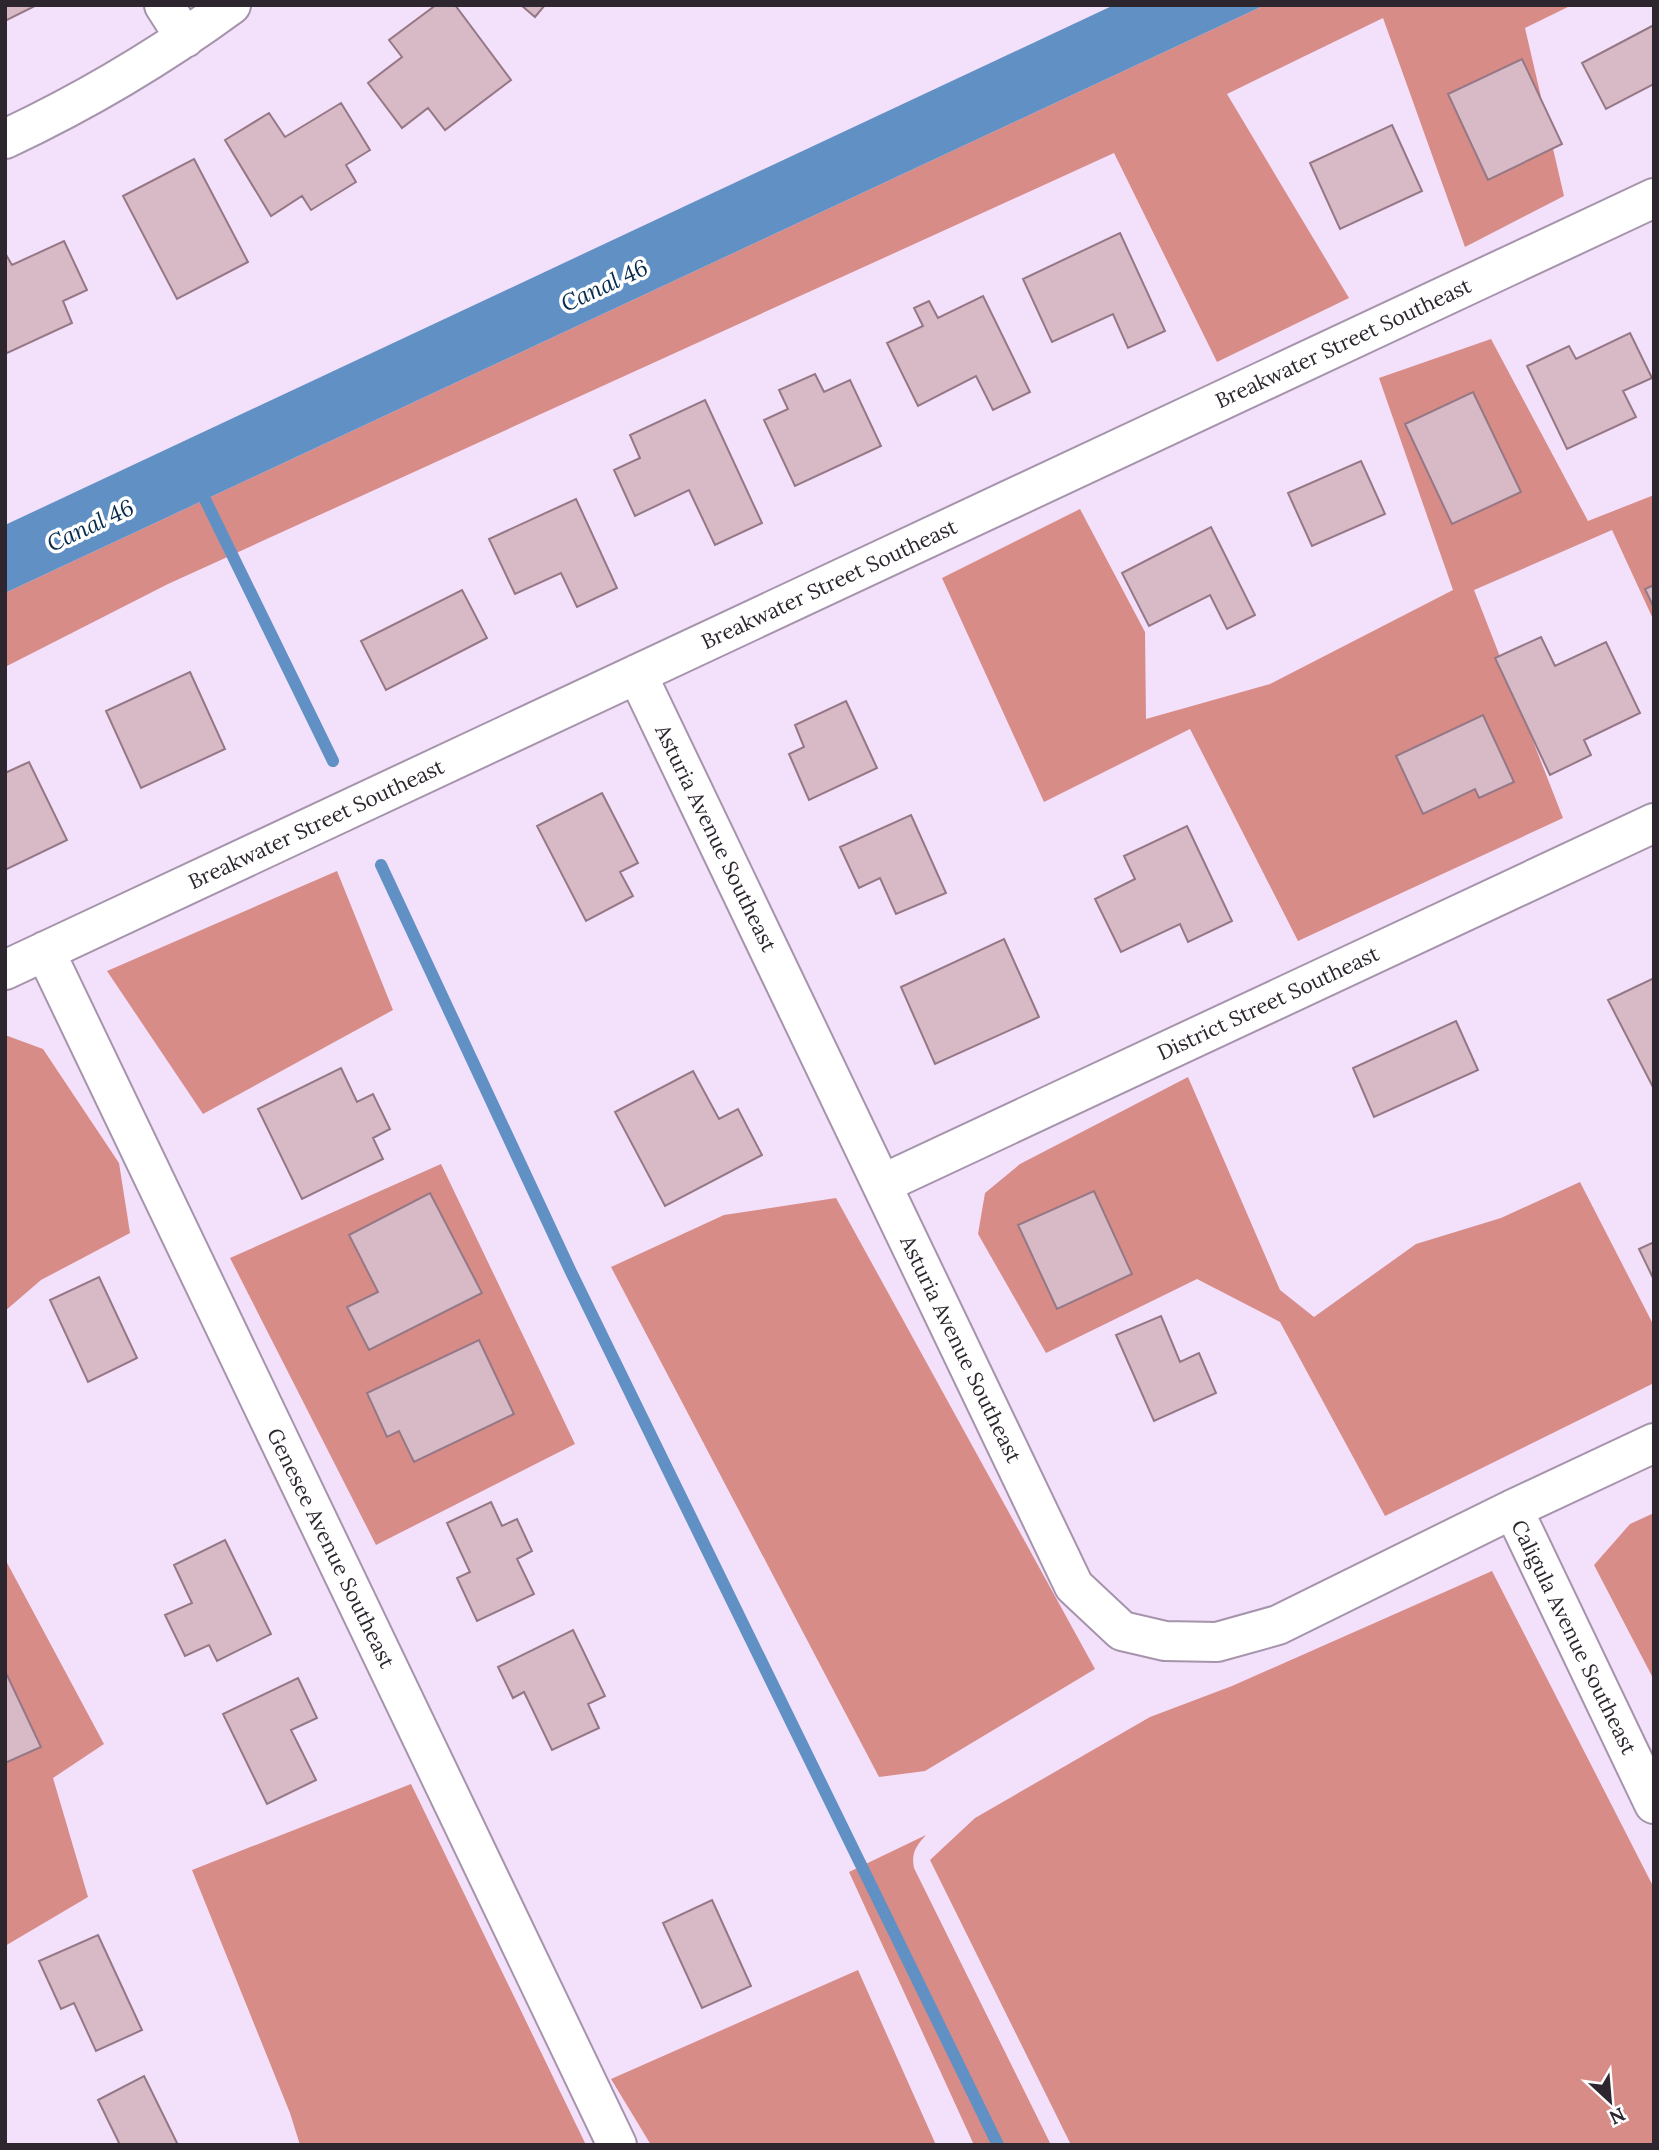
<svg xmlns="http://www.w3.org/2000/svg" width="1659" height="2150" font-family="Lora,serif">
  <style>
    .forest { fill: #d88c88 }
    .water { fill: #6191c4 }
    .lines { fill: none; stroke-linecap: round; stroke-linejoin: round }
    .stream { stroke: #6191c4; stroke-width: 12 }
    .building { fill: #d8b9c6; stroke: #957885; stroke-width: 2 }
    .street-casing { stroke: #a594ac; stroke-width: 42 }
    .street { stroke: #fff; stroke-width: 38 }
    .labels { text-anchor: middle; dominant-baseline: central; stroke-width: 7; stroke-linejoin: round; paint-order: stroke }
    .street-label { font-size: 21px; fill: #2d262f; stroke: #fff }
    .water-label { font-size: 23px; font-style: italic; fill: #062b4d; stroke: #fff }
  </style>
  <rect width="100%" height="100%" fill="#f3e0fa"/>
  <path class="forest" d="M 1265,5 L 1572,5 L 1525,28 L 1564,196 L 1465,247 L 1383,18 L 1227,94 L 1349,298 L 1217,362 L 1114,153 L 168,584 L 5,667 L 5,593 Z
    M 1491,339 L 1588,521 L 1654,495 L 1654,621 L 1612,530 L 1474,590 L 1563,818 L 1298,941 L 1190,729 L 1044,802 L 942,578 L 1080,509 L 1145,632 L 1146,719 L 1270,684 L 1453,590 L 1379,378 Z
    M 337,871 L 393,1010 L 203,1114 L 107,971 Z
    M 5,1035 L 43,1049 L 119,1163 L 130,1233 L 41,1280 L 5,1311 Z
    M 1188,1077 L 1280,1290 L 1314,1317 L 1416,1244 L 1501,1218 L 1580,1182 L 1654,1326 L 1654,1383 L 1385,1516 L 1280,1322 L 1197,1279 L 1046,1353 L 978,1234 L 985,1193 L 1020,1164 Z
    M 441,1164 L 575,1444 L 376,1545 L 230,1258 Z
    M 836,1198 L 1095,1669 L 925,1771 L 879,1777 L 611,1267 L 724,1215 Z
    M 1654,1513 L 1654,1680 L 1594,1565 L 1630,1524 Z
    M 5,1559 L 104,1744 L 53,1778 L 88,1897 L 5,1946 Z
    M 1492,1571 L 1654,1888 L 1654,2145 L 1071,2145 L 930,1860 L 975,1818 L 1150,1717 L 1232,1686 Z
    M 411,1784 L 586,2145 L 300,2145 L 290,2113 L 192,1870 Z
    M 926,1835 C 916,1846 911,1853 914,1868 L 1051,2145 L 974,2145 L 849,1872 Z
    M 858,1970 L 936,2145 L 651,2145 L 611,2079 Z"/>
  <path class="water" d="M 1114,5 L 1265,5 L 5,593 L 5,525 Z"/>
  <g class="lines">
    <path class="stream" d="M 198,485 L 333,761
      M 381,865 L 571,1272 L 998,2145"/>
  </g>
  <path class="building" d="M 5,5 L 34,5 L 35,6 L 5,21 Z
    M 436,5 L 455,5 L 511,80 L 445,130 L 428,108 L 402,128 L 368,83 L 402,57 L 389,40 Z
    M 521,5 L 545,5 L 535,17 Z
    M 1654,25 L 1654,84 L 1606,109 L 1582,63 Z
    M 1522,59 L 1562,144 L 1488,180 L 1448,94 Z
    M 341,103 L 370,150 L 346,165 L 356,182 L 311,210 L 302,196 L 271,216 L 225,140 L 269,113 L 285,137 Z
    M 1392,125 L 1422,191 L 1340,229 L 1310,163 Z
    M 194,159 L 248,262 L 177,299 L 123,196 Z
    M 1120,233 L 1165,331 L 1128,348 L 1113,314 L 1052,342 L 1023,279 Z
    M 64,241 L 87,290 L 63,301 L 72,323 L 5,354 L 5,253 L 12,265 Z
    M 983,296 L 1030,392 L 993,410 L 976,376 L 918,406 L 887,343 L 923,326 L 914,308 L 929,301 L 938,318 Z
    M 1630,333 L 1652,378 L 1623,391 L 1636,417 L 1567,449 L 1527,366 L 1569,346 L 1576,359 Z
    M 815,374 L 824,392 L 850,380 L 881,446 L 795,486 L 764,420 L 788,409 L 779,390 Z
    M 1473,392 L 1521,492 L 1452,524 L 1405,424 Z
    M 705,400 L 762,523 L 715,545 L 689,490 L 635,516 L 614,470 L 640,458 L 630,435 Z
    M 1361,461 L 1385,514 L 1312,546 L 1288,493 Z
    M 576,499 L 617,588 L 577,607 L 561,573 L 515,594 L 489,539 Z
    M 1211,527 L 1255,615 L 1227,629 L 1210,595 L 1149,626 L 1122,573 Z
    M 1654,585 L 1654,608 L 1645,589 Z
    M 462,590 L 487,638 L 386,690 L 361,641 Z
    M 1541,637 L 1555,666 L 1606,642 L 1640,713 L 1584,740 L 1591,755 L 1550,775 L 1495,658 Z
    M 190,672 L 225,749 L 141,788 L 106,711 Z
    M 846,701 L 877,768 L 809,800 L 789,754 L 804,747 L 795,725 Z
    M 1483,715 L 1514,782 L 1479,798 L 1475,789 L 1423,814 L 1396,756 Z
    M 29,762 L 67,840 L 5,870 L 5,773 Z
    M 602,793 L 638,863 L 620,872 L 633,896 L 586,921 L 537,826 Z
    M 911,815 L 946,893 L 896,914 L 880,878 L 859,888 L 840,847 Z
    M 1187,826 L 1232,921 L 1188,942 L 1180,924 L 1121,952 L 1095,899 L 1135,879 L 1124,856 Z
    M 1004,939 L 1039,1017 L 935,1064 L 901,987 Z
    M 1654,978 L 1654,1089 L 1608,1000 Z
    M 1456,1021 L 1478,1070 L 1374,1117 L 1353,1068 Z
    M 341,1068 L 357,1102 L 373,1094 L 390,1129 L 373,1138 L 383,1159 L 302,1199 L 258,1109 Z
    M 693,1071 L 719,1119 L 738,1109 L 762,1155 L 665,1206 L 615,1112 Z
    M 1094,1191 L 1132,1274 L 1057,1309 L 1018,1225 Z
    M 430,1193 L 482,1293 L 369,1350 L 347,1307 L 378,1292 L 349,1235 Z
    M 1654,1242 L 1654,1280 L 1639,1249 Z
    M 99,1277 L 137,1358 L 88,1382 L 50,1300 Z
    M 1161,1316 L 1180,1362 L 1199,1353 L 1216,1393 L 1154,1421 L 1116,1335 Z
    M 479,1340 L 514,1414 L 414,1462 L 399,1431 L 387,1437 L 367,1393 Z
    M 491,1502 L 502,1526 L 517,1519 L 532,1551 L 517,1559 L 534,1594 L 477,1621 L 457,1578 L 470,1572 L 447,1523 Z
    M 225,1540 L 271,1634 L 217,1661 L 209,1645 L 185,1656 L 165,1615 L 192,1603 L 174,1565 Z
    M 573,1630 L 605,1696 L 588,1704 L 599,1728 L 552,1750 L 524,1692 L 513,1698 L 498,1667 Z
    M 7,1675 L 41,1747 L 5,1763 L 5,1676 Z
    M 298,1678 L 317,1718 L 291,1730 L 316,1780 L 267,1804 L 223,1714 Z
    M 712,1900 L 751,1986 L 702,2008 L 663,1923 Z
    M 98,1935 L 142,2030 L 96,2051 L 74,2003 L 61,2009 L 39,1961 Z
    M 144,2076 L 178,2145 L 120,2145 L 98,2100 Z"/>
  <g class="lines">
    <defs>
      <path id="street" d="M 164,5 L 185,38
        M 5,139 C 84,102 160,57 231,5
        M 637,674 L 1074,1586 L 1122,1631 L 1165,1641 L 1217,1642 L 1278,1625 L 1513,1509 L 1654,1443
        M 45,951 L 617,2145
        M 5,970 L 1654,198
        M 882,1184 L 1654,823
        M 1513,1509 L 1654,1804"/>
    </defs>
    <use href="#street" class="street-casing"/>
    <use href="#street" class="street"/>
  </g>
  <g class="labels">
    <g class="street-label">
      <text transform="translate(1343 343) rotate(-25)">Breakwater Street Southeast</text>
      <text transform="translate(829 584) rotate(-25)">Breakwater Street Southeast</text>
      <text transform="translate(316 824) rotate(-25)">Breakwater Street Southeast</text>
      <text transform="translate(716 838) rotate(64)">Asturia Avenue Southeast</text>
      <text transform="translate(1268 1003) rotate(-25)">District Street Southeast</text>
      <text transform="translate(961 1349) rotate(64)">Asturia Avenue Southeast</text>
      <text transform="translate(331 1548) rotate(64)">Genesee Avenue Southeast</text>
      <text transform="translate(1574 1637) rotate(64)">Caligula Avenue Southeast</text>
    </g>
    <g class="water-label">
      <text transform="translate(604 285) rotate(-25)">Canal 46</text>
      <text transform="translate(90 525) rotate(-25)">Canal 46</text>
    </g>
  </g>
  <rect width="1659" height="2150" fill="none" stroke="#2d262f" stroke-width="14"/>
  <g transform="translate(1610 2101) rotate(154)" stroke="#ffffff" stroke-width="5" paint-order="stroke">
  <path d="M0-5L12 26L0 18L-12 26Z" fill="#2d262f"/>
  <text y="-10" font-size="19" font-weight="bold" text-anchor="middle" fill="#2d262f">N</text>
  </g>
</svg>
